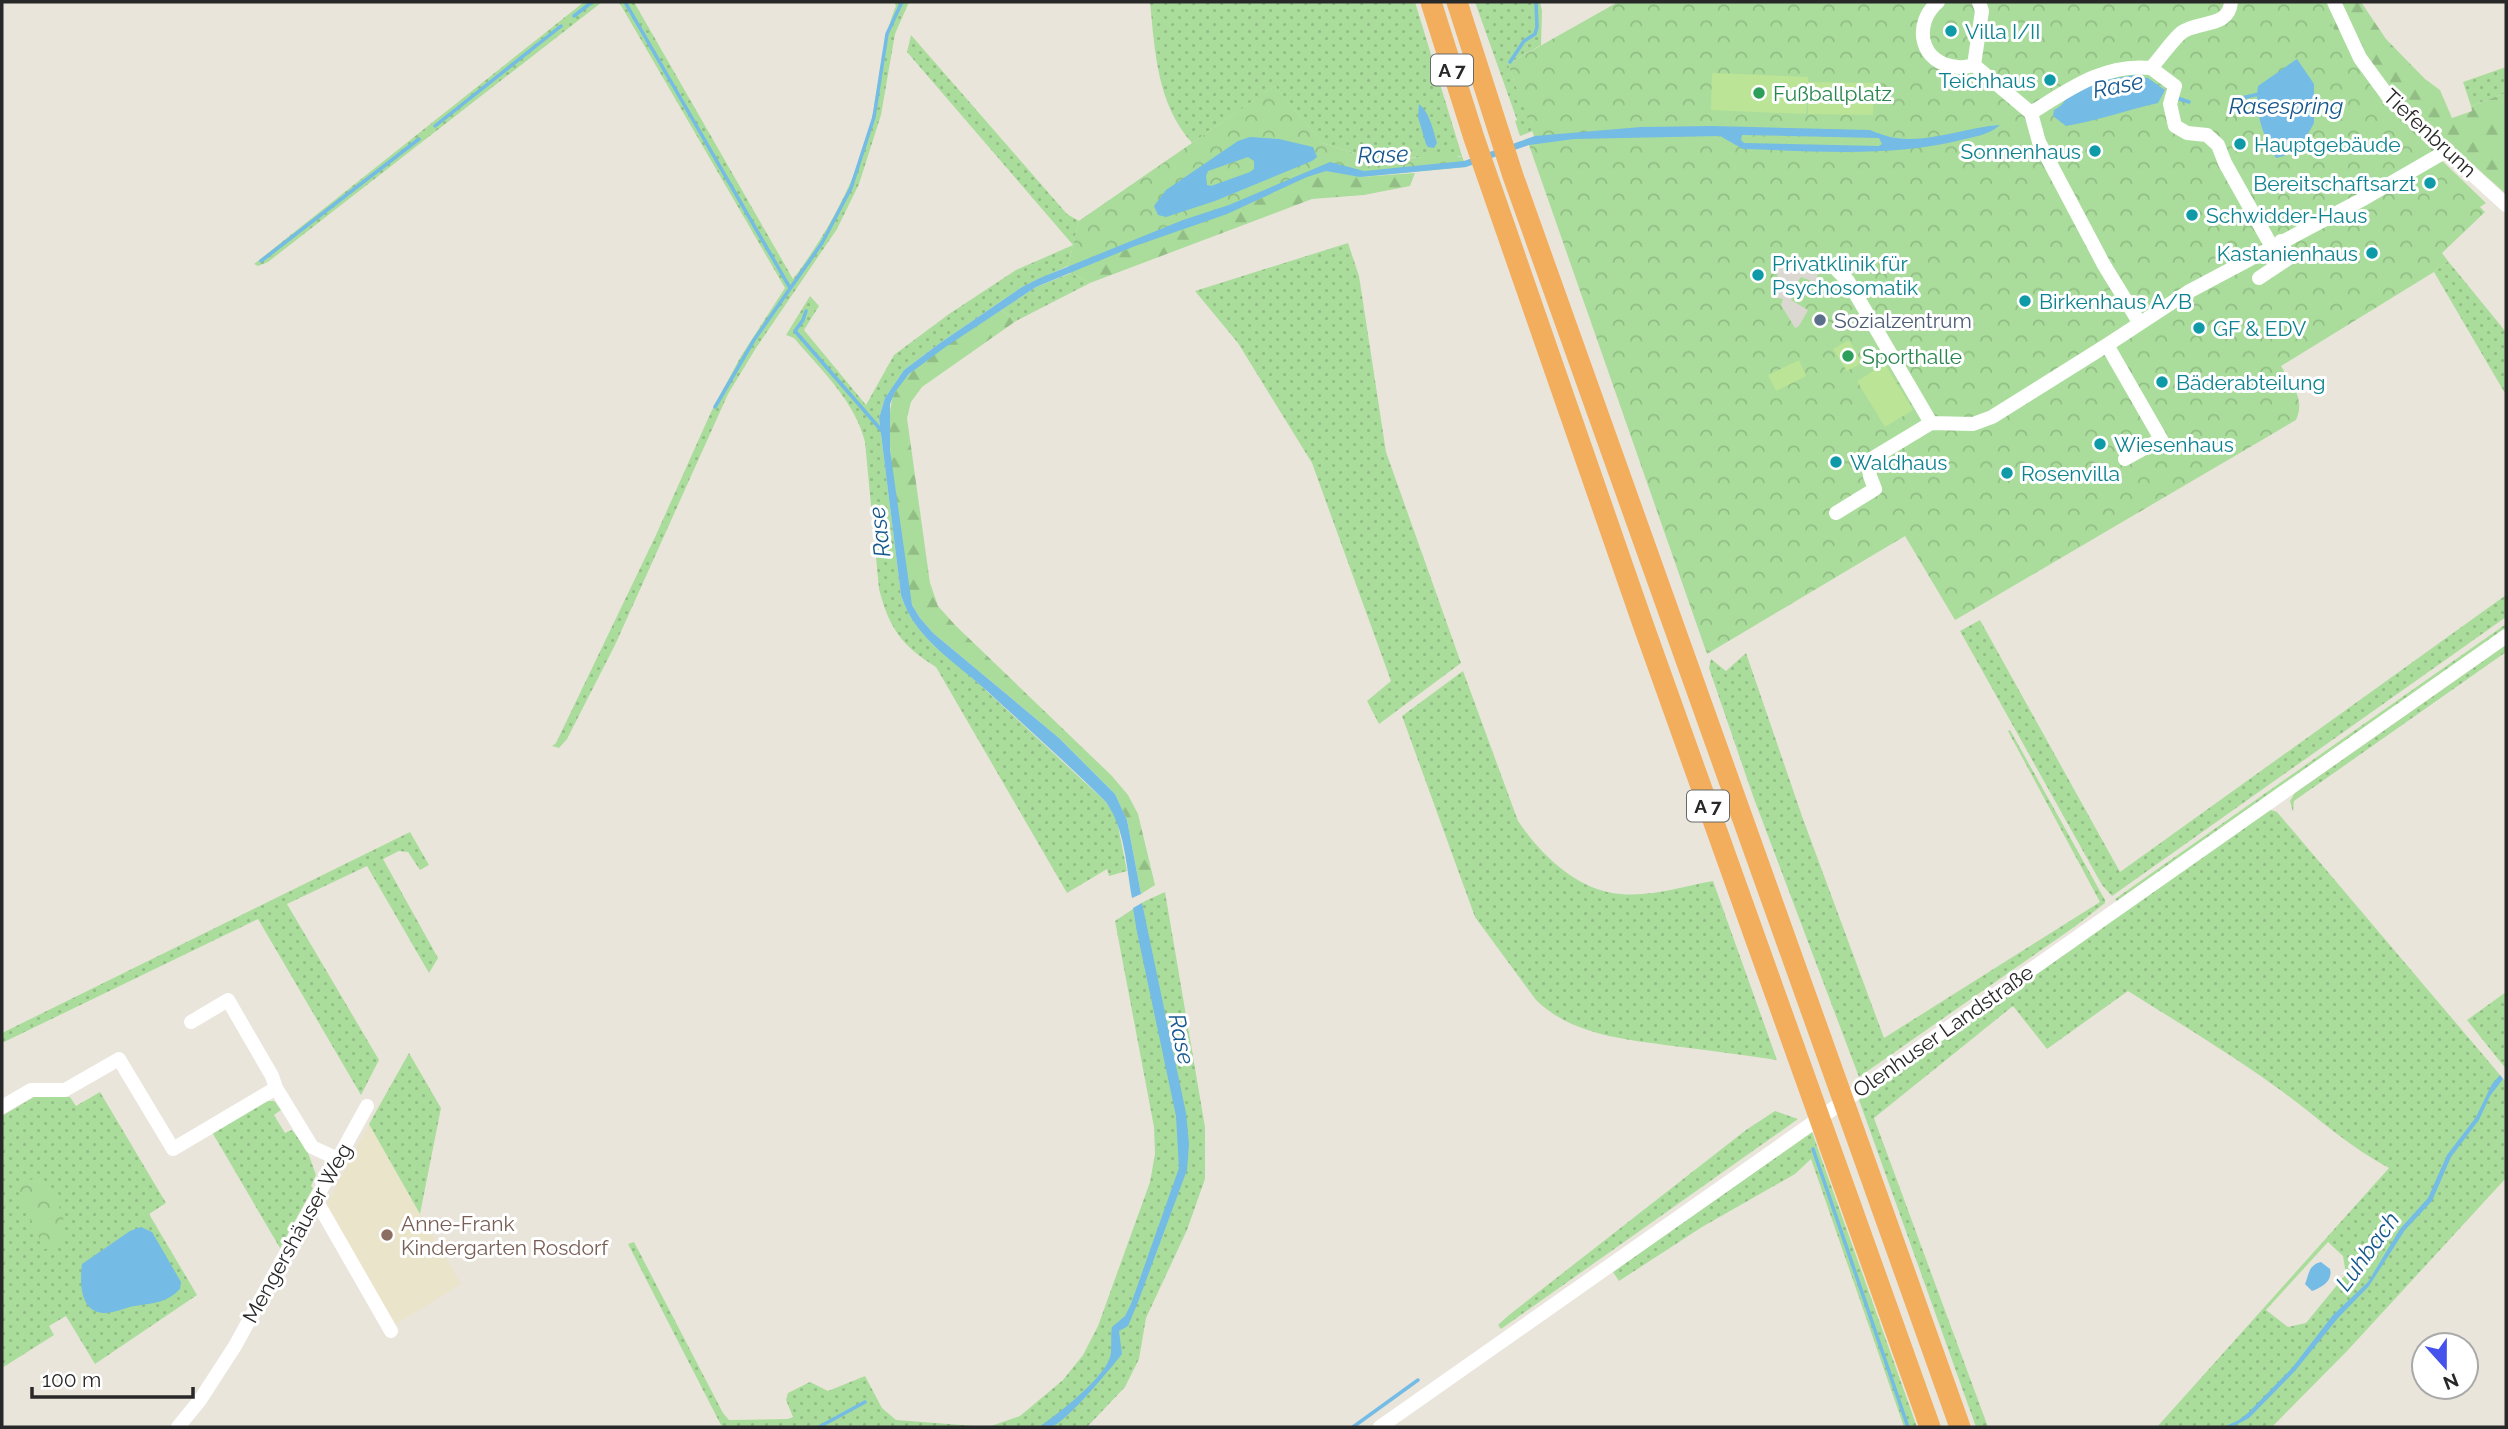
<svg xmlns="http://www.w3.org/2000/svg" width="2508" height="1429" font-family="Raleway,sans-serif">
  <style>
    .education { fill: #eae4cb }
    .grass { fill: url(#grass-dots); fill-rule: evenodd }
    .forest { fill: url(#forest-firs) }
    .park { fill: url(#park-crowns) }
    .pitch { fill: #bbe497 }
    .plaza { fill: #dad8d1 }
    .water { fill: #74bbe5; fill-rule: evenodd }
    .lines { fill: none; stroke-linecap: round; stroke-linejoin: round }
    .stream { stroke: #74bbe5; stroke-width: 3.5 }
    .minor { stroke: #fff; stroke-width: 14 }
    .highway { stroke: #f2ae5d; stroke-width: 21 }
    .culture-dot { fill: #0f9aa8; stroke: #fff; stroke-width: 2.5 }
    .leisure-dot { fill: #2e9e5b; stroke: #fff; stroke-width: 2.5 }
    .service-dot { fill: #5c6f8a; stroke: #fff; stroke-width: 2.5 }
    .education-dot { fill: #8d6e63; stroke: #fff; stroke-width: 2.5 }
    .labels { text-anchor: middle; dominant-baseline: central; stroke-width: 6; stroke-linejoin: round; paint-order: stroke }
    .shield { fill: #fff; stroke: #686868; stroke-width: 2 }
    .shield-label { font-size: 19px; font-weight: bold; fill: #282828 }
    .culture-label { font-size: 21px; fill: #0d838f; stroke: #fff; text-anchor: start }
    .leisure-label { font-size: 21px; fill: #27864d; stroke: #fff; text-anchor: start }
    .street-label { font-size: 21px; fill: #282828; stroke: #fff }
    .service-label { font-size: 21px; fill: #4e5e75; stroke: #fff; text-anchor: start }
    .education-label { font-size: 21px; fill: #785e54; stroke: #fff; text-anchor: start }
    .water-label { font-size: 23px; font-style: italic; fill: #16588e; stroke: #fff }
  </style>
  <defs>
    <pattern id="grass-dots" width="8" height="8" patternUnits="userSpaceOnUse" patternTransform="scale(1.75)"><rect width="8" height="8" fill="#aadd9b"/><path d="M2 2h.1M6 6h.1" fill="none" stroke="#92be86" stroke-width="1.8" stroke-linecap="round"/></pattern>
    <pattern id="forest-firs" width="22" height="20" patternUnits="userSpaceOnUse" patternTransform="scale(1.75)"><rect width="22" height="20" fill="#aadd9b"/><path d="M5 1l3.5 6h-7zM16 11l3.5 6h-7z" fill="#92be86"/></pattern>
    <pattern id="park-crowns" width="20" height="18" patternUnits="userSpaceOnUse" patternTransform="scale(1.75)"><rect width="20" height="18" fill="#aadd9b"/><path d="M2 6a3 3 0 1 1 6 0M12 15a3 3 0 1 1 6 0" fill="none" stroke="#92be86"/></pattern>
  </defs>
  <rect width="100%" height="100%" fill="#eae5db"/>
  <path class="education" d="M 369,1124 L 461,1284 L 393,1326 L 325,1207 Z"/>
  <path class="grass" d="M 584,2 L 602,2 L 268,262 L 258,266 L 254,264 Z
    M 619,2 L 634,2 L 793,279 C 826,235 854,185 869,131 C 880,90 879,46 896,6 L 894,2 L 909,2 L 895,34 L 881,115 L 859,184 L 837,229 L 756,348 L 728,394 L 615,645 L 567,739 L 559,748 L 552,746 L 556,743 L 656,535 L 711,412 L 741,356 L 785,288 Z
    M 1150,2 L 1415,2 L 1462,156 L 1374,159 L 1322,143 L 1275,86 L 1192,143 C 1157,104 1155,52 1150,2 Z
    M 1475,2 L 1540,2 L 1542,11 L 1541,45 L 1508,64 L 1533,131 L 1520,136 L 1515,121 L 1517,120 Z
    M 911,35 L 1067,214 L 1079,221 L 1068,266 L 1022,287 L 940,343 L 904,370 L 885,398 L 879,418 L 901,595 C 907,615 918,628 932,644 L 978,683 L 1106,802 L 1116,816 L 1127,871 L 1109,876 L 1107,869 L 1067,893 L 936,667 C 902,646 889,628 879,589 L 865,442 C 855,401 821,370 794,338 L 786,335 L 810,296 L 819,306 L 804,330 L 866,405 L 894,355 L 949,314 L 1016,270 L 1073,245 L 907,52 Z
    M 2506,67 L 2506,93 L 2471,106 L 2463,82 Z
    M 1348,243 L 1359,276 L 1386,452 L 1461,663 L 1379,724 L 1367,701 L 1391,681 L 1312,463 L 1238,343 L 1195,291 Z
    M 2448,261 L 2506,332 L 2506,395 L 2434,272 Z
    M 1071,273 L 1090,283 L 1016,321 L 1001,310 L 1036,287 Z
    M 2506,595 L 2506,617 L 2112,896 L 2102,885 L 1960,631 L 1980,620 L 2120,872 Z
    M 2506,624 L 2506,630 L 2118,902 L 2115,899 Z
    M 2506,645 L 2506,652 L 2294,801 L 2293,812 L 2290,801 L 2295,793 Z
    M 1746,653 L 1803,819 L 1884,1038 L 2100,902 L 2008,731 L 2010,730 L 2105,900 L 2105,903 L 2077,925 L 1859,1077 L 1753,796 L 1709,668 L 1711,659 L 1726,671 Z
    M 1463,671 L 1518,821 C 1541,855 1578,891 1621,894 C 1651,897 1684,886 1713,881 L 1777,1060 C 1745,1055 1713,1051 1681,1047 C 1631,1040 1574,1037 1536,1000 L 1475,917 L 1402,716 Z
    M 2268,809 L 2277,812 L 2506,1082 L 2506,1178 L 2348,1350 L 2272,1427 L 2157,1427 L 2389,1168 C 2347,1146 2314,1114 2276,1087 C 2228,1052 2177,1022 2128,991 L 2047,1049 L 2013,1006 L 1874,1118 L 1988,1427 L 1976,1427 L 1859,1100 ZM 2328,1242 L 2343,1256 L 2346,1274 L 2306,1323 L 2288,1327 L 2266,1310 Z
    M 410,832 L 429,865 L 420,870 L 408,852 L 399,851 L 383,859 L 438,958 L 429,973 L 367,866 L 287,904 L 379,1060 L 361,1095 L 258,919 L 2,1043 L 2,1033 Z
    M 1165,892 L 1205,1127 L 1205,1179 L 1187,1230 L 1146,1318 L 1139,1359 L 1125,1387 L 1087,1427 L 722,1427 L 628,1244 L 634,1242 L 723,1413 L 729,1420 L 788,1419 L 793,1417 L 786,1400 L 788,1393 L 810,1382 L 828,1391 L 865,1376 L 882,1408 L 896,1420 L 988,1427 L 1020,1416 L 1063,1380 L 1083,1355 L 1098,1326 L 1150,1182 L 1155,1154 L 1154,1127 L 1115,921 L 1145,901 Z
    M 2506,992 L 2506,1069 L 2467,1020 Z
    M 409,1053 L 441,1108 L 420,1214 L 369,1124 Z
    M 100,1092 L 166,1203 L 149,1214 L 197,1295 L 95,1364 L 66,1316 L 49,1326 L 54,1335 L 2,1368 L 2,1116 L 34,1097 L 70,1097 L 76,1106 Z
    M 266,1101 L 274,1101 L 281,1110 L 274,1115 L 285,1133 L 292,1130 L 307,1150 L 316,1175 L 311,1186 L 313,1188 L 280,1248 L 212,1132 Z
    M 1775,1111 L 1798,1119 L 1501,1329 L 1498,1325 L 1509,1315 L 1746,1130 Z
    M 1812,1132 L 1917,1427 L 1904,1427 L 1811,1159 L 1795,1174 L 1702,1227 L 1619,1281 L 1613,1272 Z"/>
  <path class="forest" d="M 1988,2 L 2361,2 L 2386,39 L 2425,79 L 2440,90 L 2452,118 L 2472,111 L 2471,106 L 2506,93 L 2506,194 L 2449,143 L 2394,170 Z
    M 1275,86 L 1322,143 L 1360,177 L 1415,173 L 1410,186 L 1364,195 L 1312,199 L 1090,283 L 1071,273 L 1079,221 Z
    M 1001,310 L 1016,321 L 922,387 L 911,402 L 907,418 L 930,583 L 938,606 L 955,625 L 1112,776 L 1128,795 L 1138,814 L 1155,885 L 1141,894 L 1127,820 L 1115,794 L 1059,738 L 933,633 L 920,618 L 912,605 C 905,566 878,422 895,392 C 913,361 971,330 1001,310 Z"/>
  <path class="park" d="M 1618,2 L 2321,2 C 2358,90 2420,138 2486,203 L 2480,207 L 2485,212 L 2442,253 L 2448,261 L 2434,272 L 2281,366 C 2291,385 2306,398 2296,420 L 1969,612 L 1955,620 L 1905,536 L 1707,654 L 1529,145 L 1534,136 L 1508,64 Z
    M 1275,86 L 1322,143 L 1374,159 L 1406,159 L 1453,153 L 1459,157 L 1462,156 L 1466,167 L 1360,177 L 1326,171 L 1307,177 L 1227,214 L 1135,246 L 1071,273 L 1068,266 L 1079,221 Z
    M 38,1176 C 56,1197 70,1218 64,1247 L 44,1249 C 36,1227 23,1210 17,1187 Z"/>
  <path class="pitch" d="M 1712,73 L 1808,77 L 1808,82 L 1874,83 L 1873,115 L 1808,114 L 1808,89 L 1806,114 L 1711,110 Z
    M 1849,340 L 1862,363 L 1847,371 L 1833,349 Z
    M 1799,360 L 1806,376 L 1776,391 L 1768,375 Z
    M 1885,364 L 1913,410 L 1885,427 L 1857,381 Z"/>
  <path class="plaza" d="M 1780,257 L 1821,263 L 1817,277 L 1819,284 L 1801,277 L 1794,287 L 1797,289 L 1791,300 L 1808,310 L 1799,326 L 1795,328 L 1781,305 L 1783,299 L 1774,297 Z"/>
  <path class="water" d="M 2297,59 L 2314,84 L 2314,123 L 2304,141 L 2305,151 L 2295,154 L 2291,151 L 2284,156 L 2276,158 C 2263,135 2254,112 2258,86 Z
    M 2135,75 L 2148,78 L 2165,90 L 2158,103 C 2127,110 2097,121 2066,126 L 2053,116 L 2054,110 C 2065,104 2063,101 2070,95 C 2085,82 2116,78 2135,75 Z
    M 1419,104 C 1430,113 1433,130 1437,143 L 1434,148 L 1428,147 L 1426,144 L 1418,117 Z
    M 2000,125 C 1990,134 1978,136 1965,139 C 1893,158 1816,151 1743,149 L 1720,136 L 1574,139 L 1529,145 L 1466,167 L 1360,177 L 1326,171 L 1307,177 L 1227,214 L 1135,246 L 1036,287 L 944,348 L 909,374 L 895,392 L 890,404 L 890,450 L 912,605 L 920,618 L 933,633 L 1059,738 L 1115,794 L 1127,820 L 1141,894 L 1132,898 C 1126,865 1125,829 1106,802 C 1067,763 1026,727 986,690 C 954,661 914,638 901,595 L 879,418 L 885,398 L 904,370 L 940,343 L 1022,287 L 1040,278 L 1183,220 L 1229,205 L 1330,162 L 1364,171 L 1464,161 L 1535,136 L 1641,127 L 1712,126 L 1870,130 C 1878,133 1887,137 1896,138 C 1930,143 1966,127 2000,125 ZM 1742,135 L 1879,138 L 1882,144 L 1879,146 L 1744,143 L 1741,140 Z
    M 1250,137 L 1279,139 L 1313,147 L 1317,157 L 1312,161 L 1215,201 L 1166,217 L 1158,215 L 1154,206 L 1166,190 L 1238,141 ZM 1248,157 L 1254,161 L 1254,169 L 1250,172 L 1211,186 L 1207,185 L 1206,176 L 1208,171 Z
    M 1142,903 L 1186,1113 L 1189,1144 L 1187,1170 L 1138,1302 L 1128,1326 L 1119,1331 L 1122,1354 C 1110,1369 1067,1422 1051,1427 C 1047,1428 1043,1427 1039,1427 C 1058,1414 1100,1381 1109,1360 C 1113,1351 1110,1337 1112,1327 L 1125,1316 L 1131,1304 L 1179,1168 L 1176,1116 L 1137,932 L 1133,908 Z
    M 2500,1075 L 2503,1079 L 2490,1096 L 2479,1120 L 2451,1157 L 2432,1201 L 2405,1230 L 2369,1286 L 2338,1318 L 2295,1371 L 2249,1418 L 2232,1427 L 2224,1427 L 2239,1420 L 2249,1412 L 2292,1368 L 2333,1315 L 2368,1282 L 2400,1229 L 2428,1198 L 2447,1155 L 2476,1117 L 2492,1084 Z
    M 141,1227 L 152,1232 L 181,1282 L 180,1289 C 166,1303 154,1303 135,1306 C 125,1307 114,1314 103,1313 C 79,1311 80,1281 82,1264 L 130,1231 Z
    M 2321,1262 L 2330,1269 C 2333,1281 2322,1287 2312,1291 L 2305,1284 C 2309,1275 2308,1265 2321,1262 Z"/>
  <g class="lines">
    <path class="stream" d="M 625,2 L 790,288
      M 574,16 L 592,2
      M 1510,62 L 1524,41 L 1535,34 L 1537,27 L 1536,2
      M 2174,97 L 2189,102
      M 2242,98 L 2259,94
      M 435,126 L 561,26
      M 261,261 L 419,139
      M 806,311 L 803,320 L 795,331 L 882,431
      M 715,407 L 754,340 L 822,243 L 851,188 L 874,117 L 887,34 L 902,2
      M 1813,1149 L 1908,1427
      M 819,1427 L 865,1402
      M 1353,1427 L 1418,1380"/>
    <path class="minor" d="M 1938,2 C 1912,24 1920,65 1958,67 C 1963,68 1969,66 1974,65 L 2031,113 L 2039,142 L 2104,265 L 2139,322
      M 2334,2 L 2360,58 L 2390,99 L 2506,205
      M 1974,65 L 1982,11 L 1979,2
      M 2151,68 L 2175,86 L 2170,104 L 2175,126 L 2187,133 L 2207,135 L 2218,145 L 2225,163 L 2272,247
      M 2031,113 C 2068,90 2104,63 2151,68 C 2161,57 2170,43 2181,33 C 2197,20 2229,29 2231,2
      M 1837,270 L 1848,281 L 1931,423
      M 2259,278 L 2289,258 L 2281,241
      M 2107,345 L 2161,439 L 2125,459
      M 1836,513 L 1875,489 L 1870,476 L 1868,461 L 1931,423 L 1973,424 L 1992,417 L 2107,345 L 2188,292 L 2365,198 L 2448,150
      M 191,1022 L 228,1000 L 272,1076 L 276,1088
      M 2,1107 L 31,1090 L 65,1090 L 119,1059 L 173,1149 L 276,1088 L 312,1147 L 338,1159
      M 316,1200 L 391,1331
      M 178,1427 L 200,1400 L 235,1346 L 367,1106
      M 1380,1427 L 2506,636"/>
    <path class="highway" d="M 1431,2 L 1474,138 L 1644,627 L 1930,1427
      M 1457,2 L 1513,176 L 1960,1427"/>
  </g>
  <g class="culture-dot">
    <circle cx="1951" cy="31" r="7"/>
    <circle cx="2050" cy="80" r="7"/>
    <circle cx="2240" cy="144" r="7"/>
    <circle cx="2095" cy="151" r="7"/>
    <circle cx="2430" cy="183" r="7"/>
    <circle cx="2192" cy="215" r="7"/>
    <circle cx="2372" cy="253" r="7"/>
    <circle cx="1758" cy="275" r="7"/>
    <circle cx="2025" cy="301" r="7"/>
    <circle cx="2199" cy="328" r="7"/>
    <circle cx="2162" cy="382" r="7"/>
    <circle cx="2100" cy="444" r="7"/>
    <circle cx="1836" cy="462" r="7"/>
    <circle cx="2007" cy="473" r="7"/>
  </g>
  <g class="leisure-dot">
    <circle cx="1759" cy="93" r="7"/>
    <circle cx="1848" cy="356" r="7"/>
  </g>
  <circle class="service-dot" cx="1820" cy="320" r="7"/>
  <circle class="education-dot" cx="387" cy="1235" r="7"/>
  <g class="labels">
    <g class="shield">
      <rect x="1431" y="54.5" width="42" height="31" rx="5"/>
      <rect x="1687" y="790.5" width="42" height="31" rx="5"/>
    </g>
    <g class="shield-label">
      <text x="1452" y="70">A 7</text>
      <text x="1708" y="806">A 7</text>
    </g>
    <g class="culture-label">
      <text x="1965" y="31">Villa I/II</text>
      <text x="2036" y="80" text-anchor="end">Teichhaus</text>
      <text x="2254" y="144">Hauptgebäude</text>
      <text x="2081" y="151" text-anchor="end">Sonnenhaus</text>
      <text x="2416" y="183" text-anchor="end">Bereitschaftsarzt</text>
      <text x="2206" y="215">Schwidder-Haus</text>
      <text x="2358" y="253" text-anchor="end">Kastanienhaus</text>
      <text x="1772" y="263">Privatklinik für<tspan x="1772" dy="24">Psychosomatik</tspan></text>
      <text x="2039" y="301">Birkenhaus A/B</text>
      <text x="2213" y="328">GF &amp; EDV</text>
      <text x="2176" y="382">Bäderabteilung</text>
      <text x="2114" y="444">Wiesenhaus</text>
      <text x="1850" y="462">Waldhaus</text>
      <text x="2021" y="473">Rosenvilla</text>
    </g>
    <g class="leisure-label">
      <text x="1773" y="93">Fußballplatz</text>
      <text x="1862" y="356">Sporthalle</text>
    </g>
    <g class="street-label">
      <text transform="translate(2430 133) rotate(43)">Tiefenbrunn</text>
      <text transform="translate(1943 1031) rotate(-35)">Olenhuser Landstraße</text>
      <text transform="translate(297 1233) rotate(-61)">Mengershäuser Weg</text>
    </g>
    <g class="service-label">
      <text x="1834" y="320">Sozialzentrum</text>
    </g>
    <g class="education-label">
      <text x="401" y="1223">Anne-Frank<tspan x="401" dy="24">Kindergarten Rosdorf</tspan></text>
    </g>
    <g class="water-label">
      <text transform="translate(2118 85) rotate(-11)">Rase</text>
      <text x="2286" y="105">Rasespring</text>
      <text transform="translate(1383 154) rotate(-2)">Rase</text>
      <text transform="translate(879 532) rotate(-97)">Rase</text>
      <text transform="translate(1182 1039) rotate(78)">Rase</text>
      <text transform="translate(2367 1251) rotate(-54)">Luhbach</text>
    </g>
  </g>
  <rect width="2508" height="1429" fill="none" stroke="#282828" stroke-width="7"/>
  <g transform="translate(2445 1366) rotate(159)"><circle r="33" fill="#ffffff" stroke="#a9a9a9" stroke-width="2"/>
  <path d="M0-5L12 26L0 18L-12 26Z" fill="#4552ec"/>
  <text y="-10" font-size="19" font-weight="bold" text-anchor="middle" fill="#282828">N</text>
  </g>
  <path d="M32 1387v10h161v-10" fill="none" stroke="#282828" stroke-width="3.5"/>
  <text x="42" y="1387" font-size="21" fill="#282828" stroke="#ffffff" stroke-width="5" paint-order="stroke">100 m</text>
</svg>
